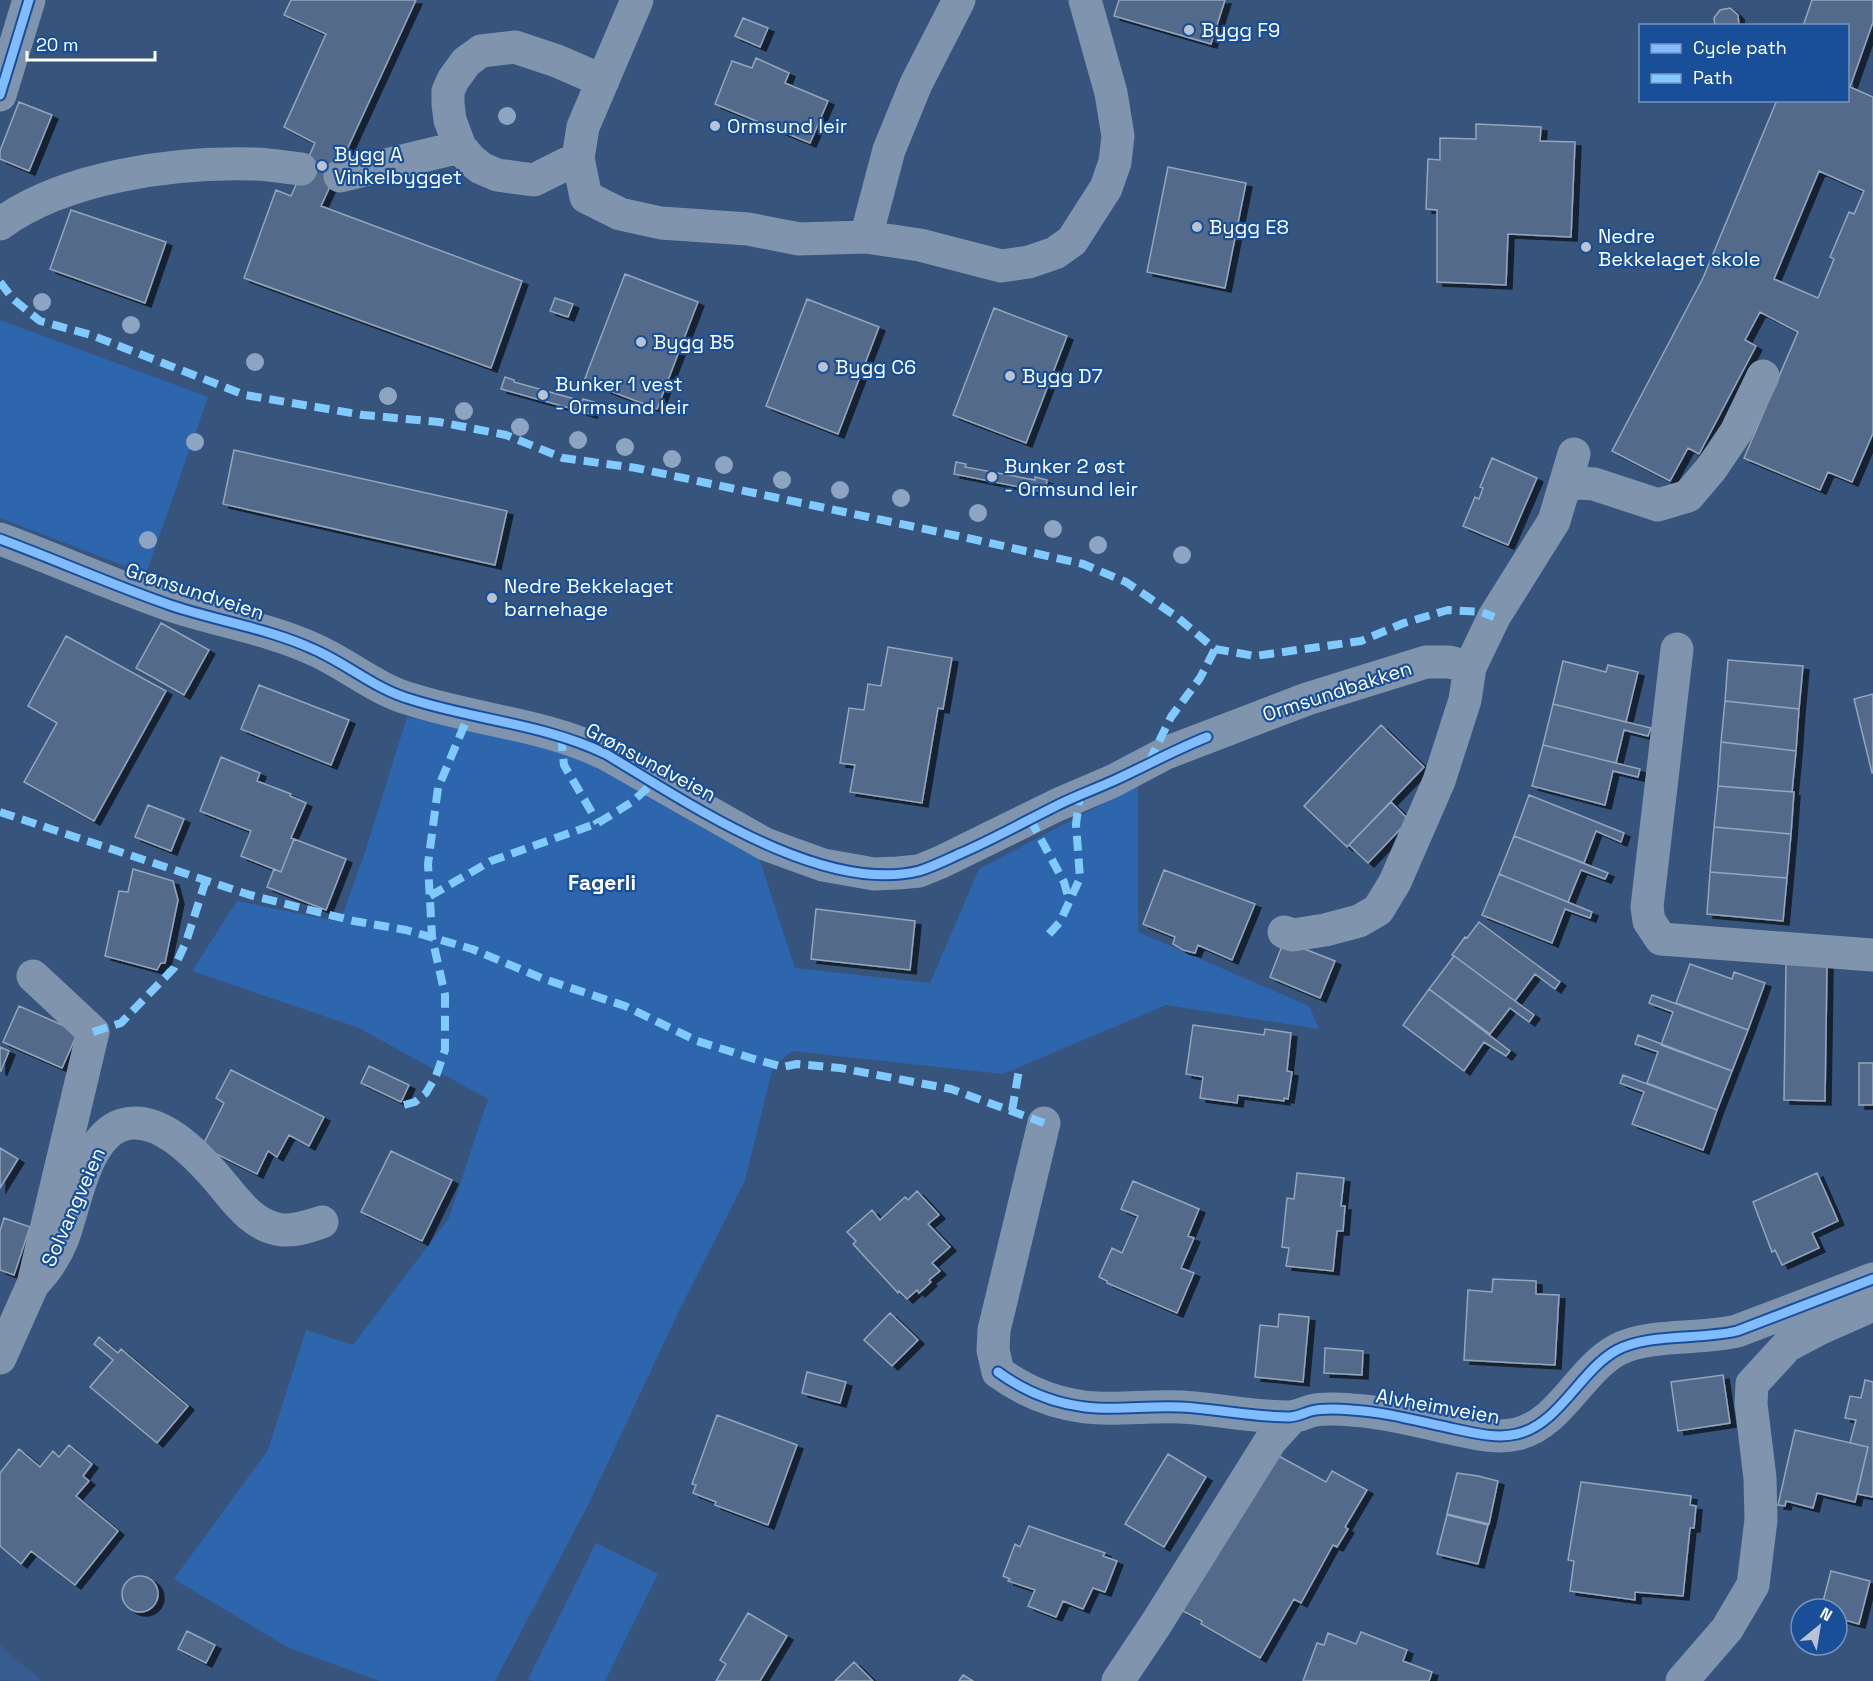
<svg xmlns="http://www.w3.org/2000/svg" width="1873" height="1681" font-family="'Space Grotesk',sans-serif">
  <style>
    .green { fill: #2e66ae }
    .water { fill: #365c90 }
    .building { fill: #536b8b; stroke: #95a5bb; stroke-width: 1.5; fill-rule: evenodd; filter: url(#shadow) }
    .lines { fill: none; stroke-linecap: round; stroke-linejoin: round }
    .minor { stroke: #8194ae; stroke-width: 33 }
    .quiet { stroke: #80caff; stroke-width: 8; stroke-dasharray: 15 8; stroke-linecap: butt }
    .cycleway-casing { stroke: #194f99; stroke-width: 13 }
    .cycleway { stroke: #80bcff; stroke-width: 9 }
    .tree { fill: #8da4c2 }
    .poi-dot { fill: #b9c3d1; stroke: #194f99; stroke-width: 2 }
    .labels { text-anchor: middle; dominant-baseline: central; stroke-width: 4.5; stroke-linejoin: round; paint-order: stroke }
    .poi-label { font-size: 20px; fill: #fff; stroke: #194f99; text-anchor: start }
    .street-label { font-size: 20px; fill: #fff; stroke: #194f99 }
    .neighbourhood-label { font-size: 21px; font-weight: bold; fill: #fff; stroke: #194f99 }
  </style>
  <defs>
    <filter id="shadow"><feDropShadow dx="6" dy="4" stdDeviation="0" flood-color="#0009"/></filter>
  </defs>
  <rect width="100%" height="100%" fill="#36547c"/>
  <path class="green" d="M 0,320 L 208,397 L 146,574 L 0,518 Z
    M 407,717 L 533,739 L 592,760 L 757,852 L 795,968 L 930,983 L 979,869 L 1138,785 L 1138,932 L 1309,1006 L 1319,1029 L 1166,1005 L 1003,1074 L 792,1051 L 773,1067 L 745,1180 L 676,1317 L 588,1505 L 495,1681 L 380,1681 L 289,1648 L 174,1579 L 268,1450 L 306,1330 L 353,1345 L 449,1218 L 488,1099 L 359,1028 L 192,971 L 237,901 L 340,922 L 365,852 Z
    M 596,1543 L 658,1574 L 605,1681 L 533,1681 L 528,1679 Z"/>
  <path class="water" d="M 0,1645 L 40,1679 L 39,1681 L 0,1680 Z"/>
  <path class="building" d="M 291,0 L 416,0 L 321,206 L 522,281 L 491,368 L 244,278 L 276,190 L 291,196 L 315,143 L 284,127 L 326,34 L 284,15 Z
    M 1119,0 L 1225,0 L 1211,44 L 1114,16 Z
    M 1812,0 L 1873,0 L 1873,22 L 1850,87 L 1873,97 L 1873,433 L 1852,482 L 1828,472 L 1820,490 L 1744,458 L 1798,332 L 1760,312 L 1745,340 L 1756,346 L 1699,454 L 1688,448 L 1670,481 L 1612,451 L 1703,278 L 1777,100 L 1848,100 L 1848,26 L 1803,26 ZM 1819,171 L 1864,191 L 1854,214 L 1849,212 L 1830,257 L 1834,259 L 1818,298 L 1774,279 Z
    M 1730,8 L 1738,15 L 1739,26 L 1715,26 L 1714,18 L 1720,10 Z
    M 743,18 L 768,28 L 760,47 L 735,36 Z
    M 756,58 L 789,73 L 785,83 L 828,101 L 810,143 L 715,104 L 732,61 L 752,68 Z
    M 19,102 L 52,115 L 29,171 L 0,159 L 0,151 Z
    M 1476,124 L 1541,127 L 1540,141 L 1575,142 L 1571,237 L 1508,234 L 1506,285 L 1437,282 L 1437,210 L 1426,209 L 1428,159 L 1440,160 L 1440,138 L 1476,139 Z
    M 1168,167 L 1246,183 L 1225,288 L 1147,272 Z
    M 71,210 L 166,242 L 145,303 L 50,269 Z
    M 625,274 L 698,302 L 657,409 L 584,381 Z
    M 555,298 L 573,304 L 568,317 L 550,311 Z
    M 807,299 L 879,327 L 838,434 L 766,406 Z
    M 994,308 L 1067,336 L 1026,443 L 953,415 Z
    M 505,377 L 514,380 L 514,382 L 582,401 L 583,399 L 594,402 L 591,414 L 501,389 Z
    M 234,450 L 507,511 L 495,565 L 223,504 Z
    M 1492,458 L 1537,478 L 1508,545 L 1463,526 L 1475,497 L 1479,499 L 1483,488 L 1480,487 Z
    M 956,462 L 966,464 L 965,467 L 1035,480 L 1035,477 L 1047,480 L 1045,492 L 954,474 Z
    M 161,623 L 209,650 L 184,695 L 136,668 Z
    M 66,636 L 166,691 L 94,821 L 24,782 L 57,723 L 28,706 Z
    M 888,647 L 952,658 L 943,709 L 938,708 L 922,803 L 850,792 L 855,765 L 840,763 L 849,708 L 864,710 L 868,684 L 881,686 Z
    M 1728,660 L 1803,666 L 1799,709 L 1725,701 Z
    M 1563,661 L 1606,672 L 1608,665 L 1638,672 L 1626,722 L 1553,704 Z
    M 259,685 L 349,720 L 331,765 L 241,729 Z
    M 1873,694 L 1873,773 L 1872,773 L 1854,699 Z
    M 1725,701 L 1799,709 L 1796,751 L 1721,742 Z
    M 1553,704 L 1651,728 L 1648,736 L 1624,730 L 1616,763 L 1543,745 Z
    M 1381,725 L 1424,767 L 1347,847 L 1304,806 Z
    M 1721,742 L 1796,751 L 1792,792 L 1718,786 Z
    M 1543,745 L 1640,769 L 1638,777 L 1613,771 L 1605,805 L 1532,786 Z
    M 221,757 L 260,773 L 257,781 L 291,794 L 290,796 L 306,803 L 291,838 L 294,839 L 281,872 L 241,856 L 251,831 L 200,811 Z
    M 1718,786 L 1794,792 L 1791,834 L 1714,827 Z
    M 1529,795 L 1624,833 L 1621,842 L 1596,831 L 1584,863 L 1514,836 Z
    M 1391,802 L 1409,820 L 1368,863 L 1349,845 Z
    M 148,805 L 184,819 L 171,851 L 135,837 Z
    M 1714,827 L 1791,834 L 1787,878 L 1710,872 Z
    M 1514,836 L 1608,873 L 1605,879 L 1581,870 L 1568,902 L 1499,874 Z
    M 294,839 L 346,859 L 326,910 L 267,887 L 274,869 L 281,872 Z
    M 133,869 L 173,881 L 178,900 L 165,963 L 161,963 L 157,970 L 105,956 L 119,891 L 128,892 Z
    M 1164,870 L 1255,904 L 1232,960 L 1198,945 L 1195,953 L 1183,950 L 1173,944 L 1175,937 L 1143,924 Z
    M 1710,872 L 1787,878 L 1783,921 L 1707,914 Z
    M 1499,874 L 1592,912 L 1590,918 L 1565,909 L 1552,943 L 1482,915 Z
    M 816,909 L 915,921 L 910,970 L 811,959 Z
    M 1479,922 L 1560,982 L 1555,989 L 1535,974 L 1515,1001 L 1454,956 L 1452,955 L 1465,937 L 1467,938 Z
    M 1284,941 L 1335,961 L 1320,998 L 1270,977 Z
    M 1454,956 L 1534,1015 L 1529,1022 L 1510,1008 L 1490,1034 L 1429,989 Z
    M 1690,964 L 1732,979 L 1734,972 L 1765,983 L 1748,1030 L 1676,1003 Z
    M 1786,964 L 1827,965 L 1825,1101 L 1784,1100 Z
    M 1429,989 L 1510,1051 L 1506,1056 L 1484,1042 L 1464,1071 L 1403,1025 Z
    M 1652,995 L 1748,1030 L 1732,1071 L 1661,1045 L 1673,1012 L 1649,1003 Z
    M 19,1006 L 78,1032 L 62,1068 L 3,1042 Z
    M 1193,1025 L 1264,1035 L 1265,1029 L 1291,1033 L 1287,1071 L 1292,1072 L 1288,1099 L 1284,1098 L 1284,1101 L 1238,1095 L 1237,1103 L 1200,1098 L 1203,1077 L 1186,1074 Z
    M 1638,1035 L 1732,1071 L 1717,1110 L 1647,1083 L 1658,1052 L 1635,1044 Z
    M 0,1047 L 9,1051 L 1,1071 L 0,1071 Z
    M 1859,1063 L 1873,1063 L 1873,1105 L 1859,1105 Z
    M 369,1066 L 409,1085 L 401,1102 L 361,1083 Z
    M 231,1070 L 324,1117 L 309,1146 L 289,1135 L 277,1157 L 268,1151 L 257,1174 L 202,1147 L 224,1103 L 216,1098 Z
    M 1623,1075 L 1717,1110 L 1703,1150 L 1632,1124 L 1644,1092 L 1620,1083 Z
    M 0,1148 L 18,1159 L 0,1188 Z
    M 391,1151 L 452,1180 L 422,1241 L 361,1212 Z
    M 1297,1173 L 1344,1178 L 1341,1206 L 1345,1206 L 1343,1231 L 1337,1231 L 1333,1271 L 1286,1266 L 1289,1248 L 1282,1247 L 1287,1198 L 1294,1199 Z
    M 1817,1173 L 1838,1221 L 1812,1233 L 1819,1248 L 1782,1265 L 1775,1250 L 1772,1252 L 1753,1202 Z
    M 1133,1181 L 1199,1209 L 1188,1236 L 1194,1238 L 1181,1268 L 1194,1273 L 1177,1313 L 1107,1283 L 1107,1281 L 1099,1277 L 1112,1248 L 1122,1253 L 1138,1216 L 1121,1209 Z
    M 917,1191 L 939,1215 L 928,1224 L 950,1247 L 932,1263 L 940,1271 L 929,1280 L 931,1282 L 919,1293 L 917,1290 L 907,1299 L 899,1291 L 898,1293 L 853,1244 L 856,1241 L 847,1232 L 872,1210 L 880,1220 L 905,1197 L 908,1200 Z
    M 4,1218 L 30,1227 L 14,1275 L 0,1270 L 0,1231 Z
    M 1493,1279 L 1536,1281 L 1536,1294 L 1559,1295 L 1555,1365 L 1464,1360 L 1468,1290 L 1492,1292 Z
    M 890,1313 L 918,1340 L 892,1366 L 864,1340 Z
    M 1279,1314 L 1309,1317 L 1303,1382 L 1255,1377 L 1260,1325 L 1278,1327 Z
    M 99,1337 L 118,1353 L 121,1349 L 188,1406 L 157,1443 L 90,1387 L 113,1360 L 94,1344 Z
    M 1325,1348 L 1363,1351 L 1362,1375 L 1324,1373 Z
    M 807,1372 L 846,1382 L 840,1403 L 802,1393 Z
    M 1723,1375 L 1730,1423 L 1678,1431 L 1671,1382 Z
    M 1865,1380 L 1873,1382 L 1873,1497 L 1857,1494 L 1868,1447 L 1850,1443 L 1856,1420 L 1845,1418 L 1850,1396 L 1861,1398 Z
    M 717,1415 L 797,1445 L 768,1525 L 715,1505 L 716,1502 L 693,1493 L 696,1485 L 692,1484 Z
    M 1795,1430 L 1868,1447 L 1855,1502 L 1817,1493 L 1813,1508 L 1786,1501 L 1785,1506 L 1778,1505 Z
    M 69,1445 L 92,1464 L 83,1476 L 89,1481 L 76,1496 L 118,1531 L 75,1585 L 31,1551 L 21,1564 L 0,1546 L 0,1473 L 19,1449 L 40,1467 L 53,1451 L 59,1457 Z
    M 1168,1454 L 1206,1477 L 1164,1547 L 1125,1524 Z
    M 1275,1454 L 1326,1482 L 1332,1471 L 1367,1490 L 1345,1527 L 1348,1529 L 1337,1547 L 1333,1545 L 1301,1603 L 1294,1599 L 1260,1658 L 1201,1624 L 1202,1621 L 1181,1610 Z
    M 1457,1473 L 1478,1476 L 1498,1481 L 1489,1524 L 1447,1514 Z
    M 1581,1482 L 1691,1496 L 1690,1505 L 1696,1506 L 1694,1528 L 1690,1528 L 1683,1596 L 1635,1592 L 1635,1600 L 1570,1591 L 1574,1561 L 1568,1560 Z
    M 1447,1515 L 1488,1525 L 1478,1564 L 1437,1554 Z
    M 1029,1526 L 1105,1553 L 1103,1556 L 1117,1561 L 1105,1592 L 1093,1588 L 1083,1609 L 1063,1601 L 1056,1617 L 1028,1606 L 1035,1590 L 1008,1581 L 1010,1579 L 1003,1576 L 1015,1544 L 1020,1547 Z
    M 1831,1571 L 1870,1581 L 1859,1624 L 1837,1618 L 1837,1609 L 1821,1609 Z
    M122 1594a18 18 0 1 1 36 0a18 18 0 1 1-36 0Z
    M 748,1613 L 787,1636 L 760,1681 L 716,1681 L 726,1664 L 720,1660 Z
    M 187,1631 L 215,1645 L 206,1663 L 178,1649 Z
    M 1361,1632 L 1407,1650 L 1403,1661 L 1432,1672 L 1429,1681 L 1303,1681 L 1317,1643 L 1324,1645 L 1328,1633 L 1356,1644 Z
    M 854,1662 L 873,1681 L 835,1681 Z
    M 963,1675 L 973,1681 L 959,1681 Z"/>
  <g class="lines">
    <path class="minor" d="M 637,0 L 583,127 L 578,158 L 586,197 L 620,214 L 661,223 L 748,229 L 799,239 L 866,237 L 889,150 L 916,84 L 959,0
      M 0,95 L 29,0
      M 578,158 L 534,180 L 497,175 L 481,168 L 471,160 L 460,147 L 450,120 L 448,104 L 448,91 L 453,80 L 466,62 L 481,51 L 515,47 L 557,61 L 603,81
      M 340,176 L 460,147
      M 0,224 C 64,177 173,162 251,164 C 267,164 284,167 301,169
      M 866,237 L 920,245 L 1001,266 L 1029,262 L 1055,253 L 1072,241 L 1106,188 L 1115,162 L 1118,136 L 1111,93 L 1085,0
      M 1566,482 L 1594,484 L 1658,505 L 1688,496 L 1711,469 L 1736,432 L 1763,376
      M 0,539 C 57,560 112,585 170,605 C 217,621 267,628 313,649 C 346,663 375,689 410,699 C 475,720 544,724 606,754 L 765,844 L 823,865 L 874,874 L 898,873 L 919,871 L 941,862 L 1057,805 L 1113,781 L 1166,753 L 1307,699 L 1426,662 L 1449,662 L 1470,667
      M 1677,649 L 1647,907 L 1649,921 L 1661,939 L 1873,955
      M 1284,932 L 1293,935 L 1325,930 L 1359,921 L 1378,910 L 1395,882 L 1439,781 L 1465,700 L 1470,667 L 1494,617 L 1554,521 L 1574,454
      M 33,1284 C 47,1270 56,1256 63,1238 C 75,1206 85,1137 122,1125 C 158,1114 195,1153 216,1177 C 235,1199 251,1226 282,1230 C 296,1231 309,1226 322,1222
      M 0,1358 L 33,1284 L 93,1032 L 33,976
      M 998,1372 C 1024,1391 1053,1403 1085,1407 C 1117,1411 1149,1405 1181,1407 C 1217,1409 1253,1417 1289,1417 C 1297,1417 1304,1413 1311,1411 C 1323,1408 1340,1409 1352,1410 C 1387,1412 1421,1422 1455,1429 C 1475,1433 1496,1439 1517,1434 C 1560,1424 1580,1370 1617,1350 C 1649,1333 1700,1340 1737,1331 L 1873,1279
      M 998,1372 L 993,1350 L 994,1330 L 1044,1123
      M 1118,1681 L 1156,1624 L 1271,1440 L 1292,1417
      M 1682,1681 L 1727,1629 L 1753,1585 L 1761,1520 L 1760,1478 L 1751,1404 L 1752,1384 L 1787,1346 L 1819,1329 L 1873,1305"/>
    <path class="quiet" d="M 0,282 L 13,299 L 40,321 L 91,335 L 245,395 L 363,415 L 439,422 L 506,435 L 563,458 L 636,468 L 972,539 L 1083,564 L 1126,582 L 1177,617 L 1215,649 L 1255,656 L 1361,641 L 1404,623 L 1448,610 L 1481,612 L 1494,617
      M 561,736 L 564,765 L 598,823
      M 1149,762 L 1171,717 L 1200,678 L 1215,649
      M 0,812 L 250,895 L 354,921 L 406,930 L 472,949 L 544,979 L 625,1006 L 697,1041 L 751,1058 L 783,1067 L 797,1064 L 840,1068 L 951,1089 L 1044,1123
      M 1030,819 L 1064,882 L 1069,900
      M 430,896 L 491,861 L 598,823 L 632,802 L 654,782
      M 1049,934 L 1060,922 L 1080,878 L 1076,824 L 1080,795
      M 93,1032 L 121,1023 L 174,968 L 186,942 L 206,880
      M 404,1105 L 415,1102 L 426,1093 L 436,1076 L 445,1050 L 445,995 L 432,937 L 428,864 L 438,788 L 469,714
      M 1012,1111 L 1019,1070"/>
    <defs>
      <path id="cycleway" d="M 0,95 L 29,0
        M 0,539 C 57,560 112,585 170,605 C 217,621 267,628 313,649 C 346,663 375,689 410,699 C 475,720 544,724 606,754 C 687,802 821,895 919,871 C 932,867 944,861 957,855 C 990,841 1022,823 1054,807 C 1073,797 1093,790 1113,781 C 1144,767 1174,750 1207,737
        M 998,1372 C 1024,1391 1053,1403 1085,1407 C 1117,1411 1149,1405 1181,1407 C 1217,1409 1253,1417 1289,1417 C 1297,1417 1304,1413 1311,1411 C 1323,1408 1340,1409 1352,1410 C 1387,1412 1421,1422 1455,1429 C 1475,1433 1496,1439 1517,1434 C 1560,1424 1580,1370 1617,1350 C 1649,1333 1700,1340 1737,1331 L 1873,1279"/>
    </defs>
    <use href="#cycleway" class="cycleway-casing"/>
    <use href="#cycleway" class="cycleway"/>
  </g>
  <g class="tree">
    <circle cx="507" cy="116" r="9"/>
    <circle cx="42" cy="302" r="9"/>
    <circle cx="131" cy="325" r="9"/>
    <circle cx="255" cy="362" r="9"/>
    <circle cx="388" cy="396" r="9"/>
    <circle cx="464" cy="411" r="9"/>
    <circle cx="520" cy="427" r="9"/>
    <circle cx="578" cy="440" r="9"/>
    <circle cx="195" cy="442" r="9"/>
    <circle cx="625" cy="447" r="9"/>
    <circle cx="672" cy="459" r="9"/>
    <circle cx="724" cy="465" r="9"/>
    <circle cx="782" cy="480" r="9"/>
    <circle cx="840" cy="490" r="9"/>
    <circle cx="901" cy="498" r="9"/>
    <circle cx="978" cy="513" r="9"/>
    <circle cx="1053" cy="529" r="9"/>
    <circle cx="148" cy="540" r="9"/>
    <circle cx="1098" cy="545" r="9"/>
    <circle cx="1182" cy="555" r="9"/>
  </g>
  <g class="poi-dot">
    <circle cx="1189" cy="30" r="6"/>
    <circle cx="715" cy="126" r="6"/>
    <circle cx="322" cy="166" r="6"/>
    <circle cx="1197" cy="227" r="6"/>
    <circle cx="1586" cy="247" r="6"/>
    <circle cx="641" cy="342" r="6"/>
    <circle cx="823" cy="367" r="6"/>
    <circle cx="1010" cy="376" r="6"/>
    <circle cx="543" cy="395" r="6"/>
    <circle cx="992" cy="477" r="6"/>
    <circle cx="492" cy="598" r="6"/>
  </g>
  <g class="labels">
    <g class="poi-label">
      <text x="1201" y="30">Bygg F9</text>
      <text x="727" y="126">Ormsund leir</text>
      <text x="334" y="154">Bygg A<tspan x="334" dy="23">Vinkelbygget</tspan></text>
      <text x="1209" y="227">Bygg E8</text>
      <text x="1598" y="236">Nedre<tspan x="1598" dy="23">Bekkelaget skole</tspan></text>
      <text x="653" y="342">Bygg B5</text>
      <text x="835" y="367">Bygg C6</text>
      <text x="1022" y="376">Bygg D7</text>
      <text x="555" y="384">Bunker 1 vest<tspan x="555" dy="23">- Ormsund leir</tspan></text>
      <text x="1004" y="466">Bunker 2 øst<tspan x="1004" dy="23">- Ormsund leir</tspan></text>
      <text x="504" y="586">Nedre Bekkelaget<tspan x="504" dy="23">barnehage</tspan></text>
    </g>
    <g class="street-label">
      <text transform="translate(195 591) rotate(18)">Grønsundveien</text>
      <text transform="translate(1337 691) rotate(-18)">Ormsundbakken</text>
      <text transform="translate(651 762) rotate(28)">Grønsundveien</text>
      <text transform="translate(73 1207) rotate(-66)">Solvangveien</text>
      <text transform="translate(1438 1406) rotate(10)">Alvheimveien</text>
    </g>
    <g class="neighbourhood-label">
      <text x="602" y="882">Fagerli</text>
    </g>
  </g>
  <rect x="1639" y="24" width="210" height="78" fill="#194f99" stroke="#7595c2" stroke-width="1.5"/>
  <rect x="1651" y="44" width="30" height="9" fill="#80bcff" stroke="#7595c2" stroke-width="1.5"/>
  <text x="1693" y="54" font-size="18" fill="#ffffff">Cycle path</text>
  <rect x="1651" y="74" width="30" height="9" fill="#80caff" stroke="#7595c2" stroke-width="1.5"/>
  <text x="1693" y="84" font-size="18" fill="#ffffff">Path</text>
  <g transform="translate(1819 1627) rotate(30)"><circle r="28" fill="#194f99" stroke="#7595c2" stroke-width="1.5"/>
  <path d="M0-4.5L10 22L0 15L-10 22Z" fill="#b9c3d1"/>
  <text y="-9" font-size="16" font-weight="bold" text-anchor="middle" fill="#ffffff">N</text>
  </g>
  <path d="M27 51v9h128v-9" fill="none" stroke="#ffffff" stroke-width="3"/>
  <text x="36" y="51" font-size="18" fill="#ffffff" stroke="#194f99" stroke-width="4.5" paint-order="stroke">20 m</text>
</svg>
